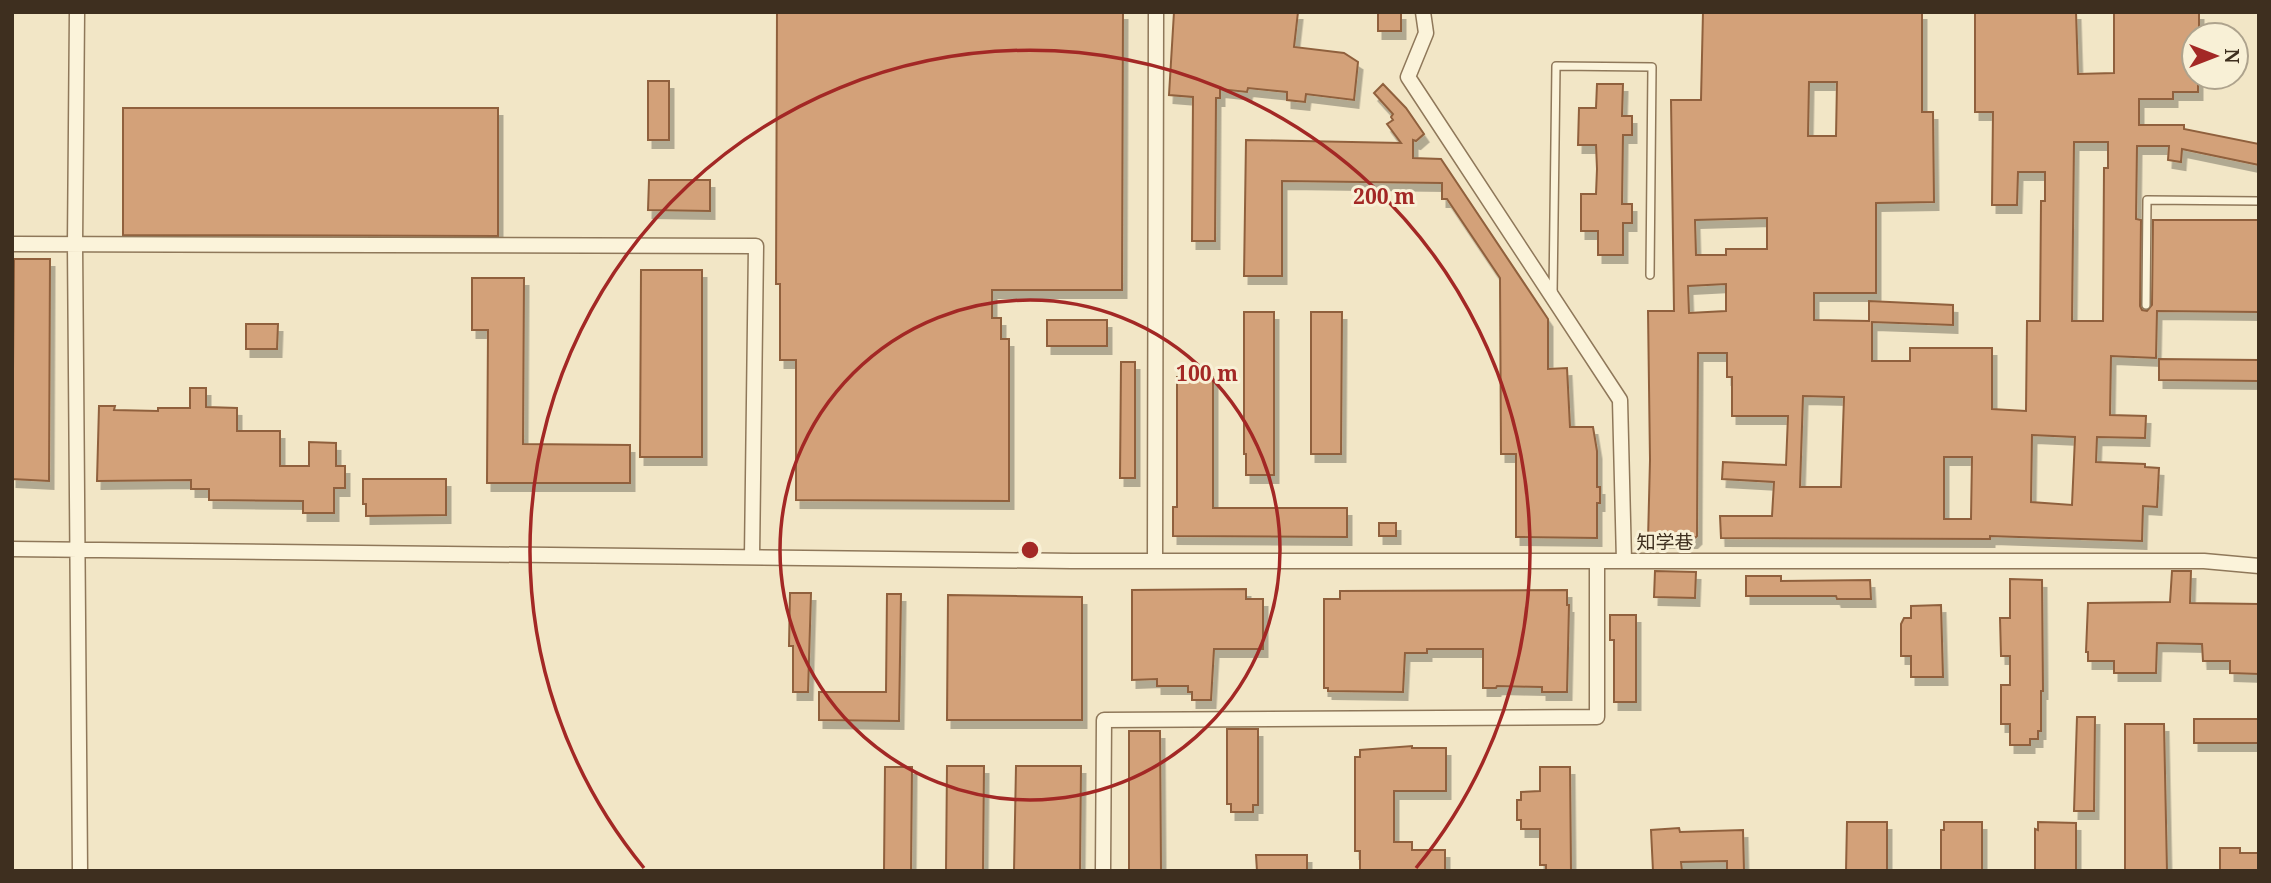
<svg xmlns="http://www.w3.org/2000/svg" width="2271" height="883" font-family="'Noto Serif','Noto Sans SC',serif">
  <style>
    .building { fill: #d3a179; stroke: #90613d; stroke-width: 2; fill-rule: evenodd; filter: url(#shadow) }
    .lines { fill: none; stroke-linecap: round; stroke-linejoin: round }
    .lane-casing { stroke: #8f785a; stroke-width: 10 }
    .street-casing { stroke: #8f785a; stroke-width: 17 }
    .lane { stroke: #fbf3da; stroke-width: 7 }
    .street { stroke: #fbf3da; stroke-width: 14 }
    .ring { fill: none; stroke: #a32825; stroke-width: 3.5 }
    .labels { text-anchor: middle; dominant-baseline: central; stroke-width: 6; stroke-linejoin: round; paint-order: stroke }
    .street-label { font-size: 19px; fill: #3e2f1f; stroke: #f8f0d6 }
    .centre { fill: #a32825; stroke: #f8f0d6; stroke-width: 3.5 }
    .ring-label { font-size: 21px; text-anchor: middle; font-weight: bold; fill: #a32825; stroke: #f8f0d6; stroke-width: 6; stroke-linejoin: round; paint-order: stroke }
  </style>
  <defs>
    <filter id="shadow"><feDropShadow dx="4.5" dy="8" stdDeviation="0" flood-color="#0004"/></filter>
  </defs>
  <rect width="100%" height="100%" fill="#f2e6c6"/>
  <path class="building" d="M 777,12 L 1123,12 L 1122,290 L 992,290 L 992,318 L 1001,318 L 1001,339 L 1009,339 L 1009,501 L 796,500 L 796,360 L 780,360 L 780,284 L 776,284 Z
    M 1174,12 L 1298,12 L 1294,47 L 1344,53 L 1358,62 L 1354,100 L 1306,94 L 1305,102 L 1287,100 L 1287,92 L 1248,88 L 1247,92 L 1220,89 L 1220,98 L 1216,98 L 1215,241 L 1192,241 L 1193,97 L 1169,95 Z
    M 1378,12 L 1401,12 L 1401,31 L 1378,31 Z
    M 1703,12 L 1922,12 L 1922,112 L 1933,112 L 1934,202 L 1876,203 L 1876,293 L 1814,293 L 1814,320 L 1869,321 L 1869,301 L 1953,305 L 1953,325 L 1872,322 L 1872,361 L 1910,361 L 1910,348 L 1992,348 L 1992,409 L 2026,411 L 2027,321 L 2040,321 L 2041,201 L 2045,201 L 2045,172 L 2018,172 L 2017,205 L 1992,205 L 1993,112 L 1975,112 L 1975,12 L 2076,12 L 2078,74 L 2114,73 L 2114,12 L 2199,12 L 2199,35 L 2194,35 L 2194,77 L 2198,77 L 2198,92 L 2173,92 L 2173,99 L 2139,99 L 2139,125 L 2184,125 L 2184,129 L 2259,144 L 2259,165 L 2182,149 L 2181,162 L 2168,160 L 2169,146 L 2137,146 L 2136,219 L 2141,220 L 2140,306 L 2142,310 L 2147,311 L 2152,305 L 2153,220 L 2259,220 L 2259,312 L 2157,311 L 2156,358 L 2111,356 L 2110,415 L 2146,416 L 2145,438 L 2097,437 L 2096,462 L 2145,464 L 2145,467 L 2159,468 L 2157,507 L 2143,506 L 2142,541 L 1990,536 L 1990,539 L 1721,538 L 1720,516 L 1772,516 L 1774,482 L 1722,479 L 1723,462 L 1786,465 L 1788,416 L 1732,416 L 1732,377 L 1727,377 L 1727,353 L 1698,353 L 1697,536 L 1693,540 L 1648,540 L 1650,460 L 1648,311 L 1674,311 L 1671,100 L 1701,100 ZM 1809,82 L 1837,82 L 1836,136 L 1808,136 ZM 2074,142 L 2108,142 L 2108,168 L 2104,168 L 2103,321 L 2072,321 ZM 1767,218 L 1767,249 L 1726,249 L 1726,255 L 1696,255 L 1695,220 ZM 1726,284 L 1726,311 L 1689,313 L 1688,286 ZM 1803,396 L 1844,397 L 1841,487 L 1800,487 ZM 2032,435 L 2075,437 L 2072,505 L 2031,502 ZM 1944,457 L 1972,457 L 1971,519 L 1944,519 Z
    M 648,81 L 669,81 L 669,140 L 648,140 Z
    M 1383,84 L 1406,108 L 1424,134 L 1416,141 L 1413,140 L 1413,158 L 1441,159 L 1548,319 L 1548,369 L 1567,368 L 1570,427 L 1593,427 L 1597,451 L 1597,487 L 1600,487 L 1600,503 L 1597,503 L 1597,538 L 1516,537 L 1516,454 L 1501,454 L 1500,278 L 1447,199 L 1442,199 L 1442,183 L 1282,181 L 1282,276 L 1244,276 L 1246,140 L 1401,143 L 1387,124 L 1393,120 L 1391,117 L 1393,114 L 1374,93 Z
    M 1597,84 L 1623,84 L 1622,116 L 1632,116 L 1632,135 L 1623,135 L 1622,204 L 1632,204 L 1632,223 L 1623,223 L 1623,255 L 1598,255 L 1598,231 L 1581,231 L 1581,194 L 1596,194 L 1597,169 L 1596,145 L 1578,145 L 1579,108 L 1596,108 Z
    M 123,108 L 498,108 L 498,236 L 123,235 Z
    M 649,180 L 710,180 L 710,211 L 648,210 Z
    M 14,259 L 50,259 L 49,481 L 12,479 Z
    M 641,270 L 702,270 L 702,457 L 640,457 Z
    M 472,278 L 524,278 L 523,444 L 630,445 L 630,483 L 487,483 L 488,330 L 472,330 Z
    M 1244,312 L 1274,312 L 1274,475 L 1246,475 L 1246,454 L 1244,454 Z
    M 1311,312 L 1342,312 L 1341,454 L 1311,454 Z
    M 1047,320 L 1107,320 L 1107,346 L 1047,346 Z
    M 246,324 L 278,324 L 277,349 L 246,349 Z
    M 2159,359 L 2259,360 L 2259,381 L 2159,380 Z
    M 1121,362 L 1135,362 L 1135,478 L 1120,478 Z
    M 1177,377 L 1213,377 L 1213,508 L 1347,508 L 1347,537 L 1173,536 L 1173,507 L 1177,507 Z
    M 190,388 L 206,388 L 206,407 L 237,408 L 237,431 L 280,431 L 280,466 L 309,466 L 309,442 L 336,443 L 336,466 L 345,466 L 345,488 L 334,488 L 334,513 L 303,513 L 303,501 L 209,500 L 209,489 L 191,489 L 191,480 L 97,481 L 99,406 L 115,406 L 114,410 L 158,411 L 158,408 L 190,408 Z
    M 363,479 L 446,479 L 446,515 L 366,516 L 366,504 L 363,504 Z
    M 1379,523 L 1396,523 L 1396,536 L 1379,536 Z
    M 1655,571 L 1696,572 L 1695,598 L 1654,597 Z
    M 2172,571 L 2191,571 L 2190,603 L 2259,604 L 2259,674 L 2230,673 L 2230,661 L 2203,661 L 2202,644 L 2157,643 L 2156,673 L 2114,673 L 2114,661 L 2088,661 L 2088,652 L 2086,652 L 2088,603 L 2170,602 Z
    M 1746,576 L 1781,576 L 1781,581 L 1870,580 L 1871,599 L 1837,599 L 1836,596 L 1746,596 Z
    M 2010,579 L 2042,580 L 2043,691 L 2041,691 L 2041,731 L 2038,731 L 2038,739 L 2030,739 L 2030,745 L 2010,745 L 2010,724 L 2001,724 L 2001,685 L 2010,685 L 2010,656 L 2001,656 L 2000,618 L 2010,618 Z
    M 1246,589 L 1246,599 L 1263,599 L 1263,649 L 1214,649 L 1211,700 L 1192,700 L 1192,692 L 1188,692 L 1188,686 L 1157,686 L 1157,679 L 1132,680 L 1132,590 Z
    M 1567,590 L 1567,605 L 1569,605 L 1567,692 L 1542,692 L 1542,687 L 1497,686 L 1496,688 L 1483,688 L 1483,649 L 1427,649 L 1427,653 L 1405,653 L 1403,692 L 1328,691 L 1328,688 L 1324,688 L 1324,599 L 1340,599 L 1340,591 Z
    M 790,593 L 811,593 L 808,692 L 793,692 L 793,646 L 789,646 Z
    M 887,594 L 901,594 L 899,721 L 819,720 L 819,692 L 886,692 Z
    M 948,595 L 1082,597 L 1082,720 L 947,720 Z
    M 1941,605 L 1943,677 L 1911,677 L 1911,656 L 1901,656 L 1901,624 L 1904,618 L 1911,618 L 1911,606 Z
    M 1610,615 L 1636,615 L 1636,702 L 1614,702 L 1614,640 L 1610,640 Z
    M 2077,717 L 2095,717 L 2094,811 L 2074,811 Z
    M 2194,719 L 2259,719 L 2259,743 L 2194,743 Z
    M 2125,724 L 2164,724 L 2167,871 L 2125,871 Z
    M 1227,729 L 1258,729 L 1258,805 L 1253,805 L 1253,812 L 1231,812 L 1231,804 L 1227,804 Z
    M 1129,731 L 1160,731 L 1161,870 L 1129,871 Z
    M 1412,746 L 1412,748 L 1446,748 L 1446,791 L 1394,791 L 1394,842 L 1412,842 L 1412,850 L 1445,850 L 1445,871 L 1360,871 L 1360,851 L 1355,851 L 1355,757 L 1360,757 L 1360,750 Z
    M 947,766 L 984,766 L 983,871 L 946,871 Z
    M 1016,766 L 1081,766 L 1080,871 L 1014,871 Z
    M 885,767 L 912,767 L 911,871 L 884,871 Z
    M 1540,767 L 1570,767 L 1571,871 L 1546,871 L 1546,865 L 1540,865 L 1540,829 L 1521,829 L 1521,820 L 1517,820 L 1517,800 L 1521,800 L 1521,792 L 1540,791 Z
    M 1847,822 L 1887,822 L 1887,870 L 1846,871 Z
    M 1944,822 L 1982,822 L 1982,870 L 1941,871 L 1941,830 L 1944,830 Z
    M 2038,822 L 2076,823 L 2076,870 L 2035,871 L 2035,829 L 2038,830 Z
    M 1679,828 L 1680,832 L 1743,830 L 1744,871 L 1727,871 L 1727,861 L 1681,862 L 1682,871 L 1653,871 L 1651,830 Z
    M 2220,848 L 2240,848 L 2240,853 L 2259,853 L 2259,871 L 2220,871 Z
    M 1256,855 L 1307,855 L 1307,871 L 1257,871 Z"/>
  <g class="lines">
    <defs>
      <path id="lane" d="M 1553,294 L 1556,66 L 1652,67 L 1650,275
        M 2146,305 L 2147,200 L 2259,201"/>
      <path id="street" d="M 77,12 L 75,244 L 80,871
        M 1423,12 L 1426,33 L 1408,77 L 1620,400 L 1624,561
        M 12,244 L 756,246 L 752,557
        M 12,549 L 1072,561 L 2204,561 L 2259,566
        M 1155,561 L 1156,12
        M 1103,871 L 1104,720 L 1597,717 L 1597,561"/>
    </defs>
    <use href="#lane" class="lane-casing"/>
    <use href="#street" class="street-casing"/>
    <use href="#lane" class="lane"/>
    <use href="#street" class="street"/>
  </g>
  <g class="ring">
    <circle cx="1030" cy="550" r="250"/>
    <path d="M644 868A500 500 0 1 1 1416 868"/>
  </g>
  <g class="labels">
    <g class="street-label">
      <text x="1665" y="542">知学巷</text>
    </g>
  </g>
  <circle cx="1030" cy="550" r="10" class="centre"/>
  <g class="ring-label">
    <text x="1384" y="204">200 m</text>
    <text x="1207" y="381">100 m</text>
  </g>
  <rect width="2271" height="883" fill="none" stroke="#3e2f1f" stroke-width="28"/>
  <g transform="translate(2215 56) rotate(90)"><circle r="33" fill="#f8f0d6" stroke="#aea38d" stroke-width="2"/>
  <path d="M0-5L12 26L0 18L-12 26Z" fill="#a32825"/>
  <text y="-10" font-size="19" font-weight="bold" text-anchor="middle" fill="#3e2f1f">N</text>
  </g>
</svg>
